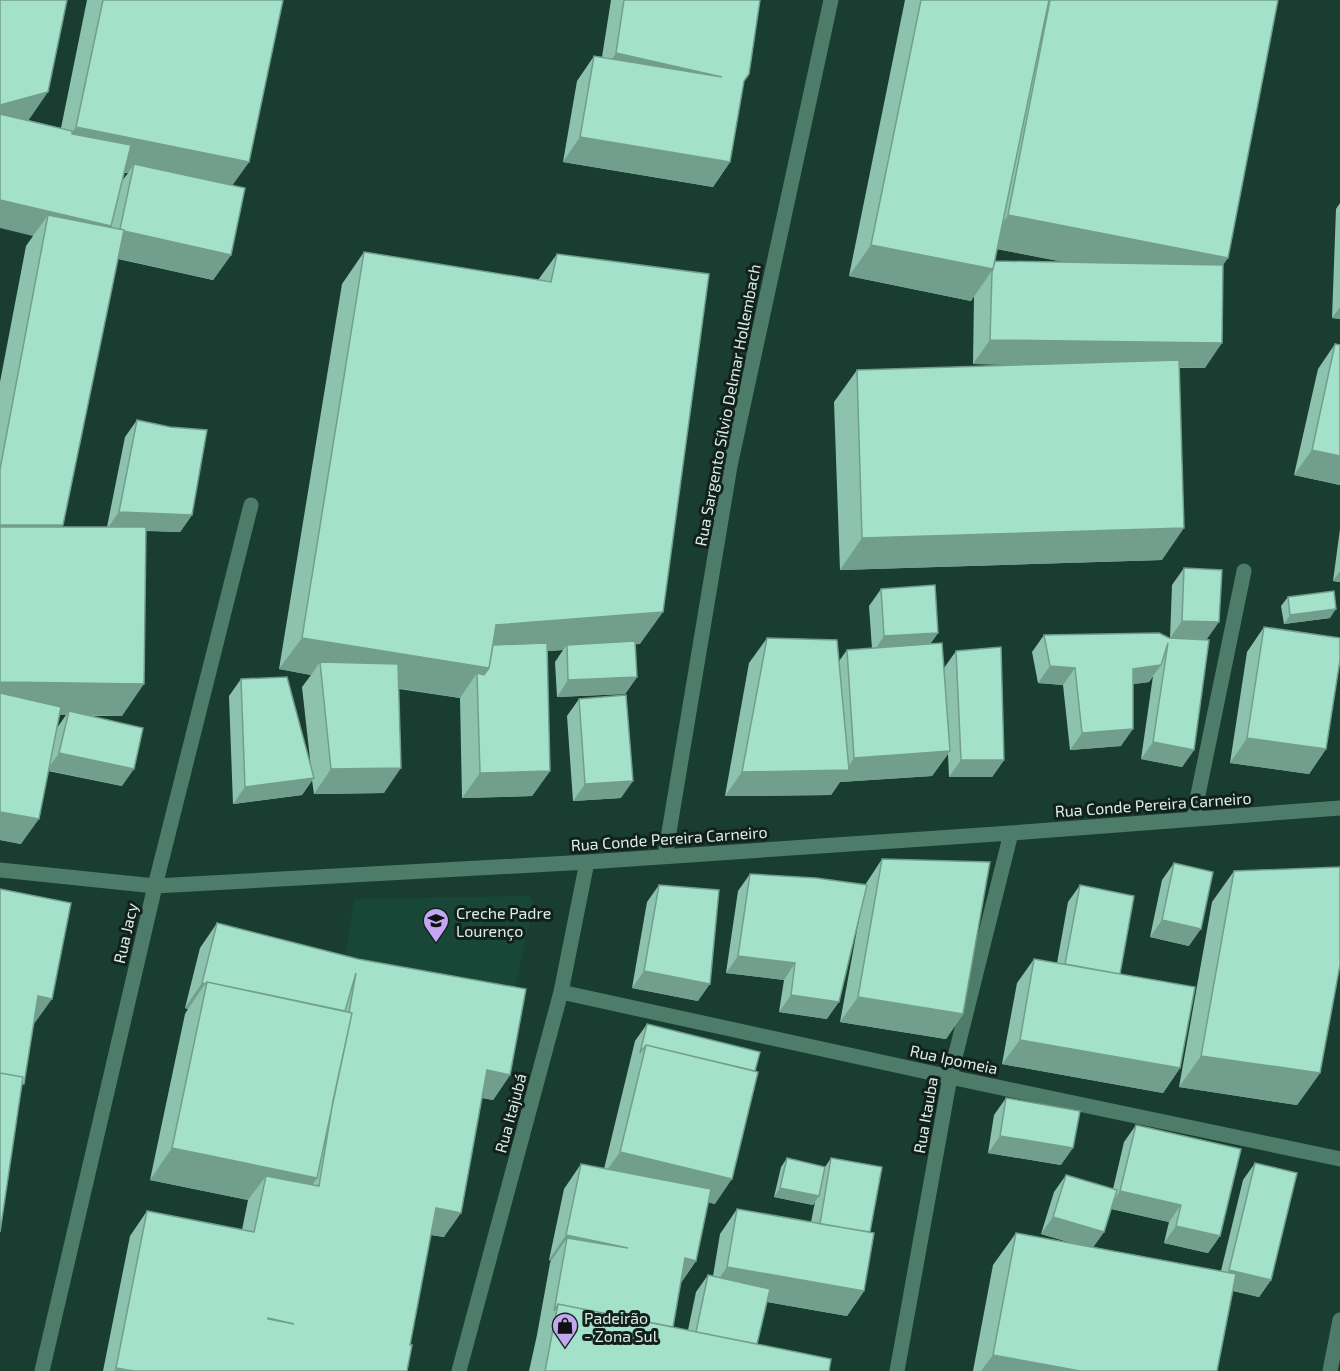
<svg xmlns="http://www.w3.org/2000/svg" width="1340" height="1371" font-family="'Exo 2',sans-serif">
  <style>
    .built { fill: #184637 }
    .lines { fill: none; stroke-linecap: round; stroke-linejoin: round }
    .minor { stroke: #4d7c6b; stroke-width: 15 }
    .wall { fill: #8cc2ae; fill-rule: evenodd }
    .shaded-wall { fill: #729e8d }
    .building { fill: #a3e1ca; stroke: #729e8d; stroke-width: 1.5; fill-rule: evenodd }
    .labels { text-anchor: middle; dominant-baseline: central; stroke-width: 6; stroke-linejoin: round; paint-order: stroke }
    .street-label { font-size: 16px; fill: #dbeee6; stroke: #12211b }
    .poi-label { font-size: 16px; fill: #dbeee6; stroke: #12211b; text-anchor: start }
  </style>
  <rect width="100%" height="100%" fill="#1a3d31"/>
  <path class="built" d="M 530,896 L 534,903 L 509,1014 L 341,984 L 354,899 Z"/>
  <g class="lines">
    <path class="minor" d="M 1193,819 L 1244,571
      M 665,856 L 730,466 L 831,0
      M 0,870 L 155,886 L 587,862 L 1011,833 L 1340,808
      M 561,992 L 950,1077 L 1340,1159
      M 42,1371 L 155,886 L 251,505
      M 459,1371 L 561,992 L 587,862
      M 897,1371 L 950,1077 L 1011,833
      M 1330,1371 L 1340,1320"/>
  </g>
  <path class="wall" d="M 87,0 L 283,0 L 249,162 L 232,185 L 231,255 L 213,280 L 118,259 L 63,525 L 61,527 L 107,527 L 125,437 L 137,420 L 192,515 L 180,532 L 146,531 L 122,716 L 89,716 L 122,786 L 48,771 L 21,844 L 0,840 L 0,382 L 26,246 L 33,236 L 28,120 L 61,128 ZM 124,173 L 128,173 L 122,181 ZM 59,715 L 66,715 L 57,728 Z
    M 611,0 L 760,0 L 744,81 L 730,162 L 713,187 L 563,162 L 577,81 L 594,56 L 602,57 Z
    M 905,0 L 1278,0 L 1223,265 L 1205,368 L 1179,368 L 1162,560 L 840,570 L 834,402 L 857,370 L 1018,365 L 973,364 L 974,296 L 971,301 L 849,276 ZM 997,249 L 1065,262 L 995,261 Z
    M 1340,203 L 1340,319 L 1332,318 L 1336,209 Z
    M 364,252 L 538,280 L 557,254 L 640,644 L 635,644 L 637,677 L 625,694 L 557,697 L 555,662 L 563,650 L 547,651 L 550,771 L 532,796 L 462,798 L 460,698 L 399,689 L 384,793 L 314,794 L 312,780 L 302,795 L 233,804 L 229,696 L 241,679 L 311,768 L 302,687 L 311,675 L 279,669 L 342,284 Z
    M 1335,344 L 1340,345 L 1340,485 L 1294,475 L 1318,369 Z
    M 1340,529 L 1340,582 L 1333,581 Z
    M 1184,568 L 1207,639 L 1183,639 L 1194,750 L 1182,767 L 1141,759 L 1153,676 L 1149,682 L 1133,684 L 1121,746 L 1070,750 L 1063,685 L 1038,683 L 1032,652 L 1044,635 L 1170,638 L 1172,585 Z
    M 881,589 L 938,633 L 930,644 L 945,687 L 944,668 L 956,651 L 1004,760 L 992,777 L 949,777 L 948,754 L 932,776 L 840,782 L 831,795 L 725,796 L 749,663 L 767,638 L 839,661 L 847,650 L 872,649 L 869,606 Z
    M 1288,597 L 1330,618 L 1284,624 L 1281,606 Z
    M 1264,627 L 1326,749 L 1309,774 L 1230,763 L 1247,652 Z
    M 579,699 L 621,798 L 573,801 L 567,716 Z
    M 882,859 L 963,1014 L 946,1039 L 840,1022 L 859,919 L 827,1019 L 779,1012 L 784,980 L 726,973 L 738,891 L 750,874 L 865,885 Z
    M 1174,863 L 1189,946 L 1150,937 L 1162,880 Z
    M 1234,871 L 1320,1073 L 1297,1105 L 1179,1087 L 1212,902 Z
    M 659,885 L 698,1001 L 632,988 L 647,902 Z
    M 1080,885 L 1120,974 L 1180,1068 L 1163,1093 L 1002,1064 L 1017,983 L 1034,959 L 1057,963 L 1068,902 Z
    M 217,923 L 358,959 L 510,1075 L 493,1100 L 482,1098 L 444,1237 L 431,1235 L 410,1345 L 407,1371 L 103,1371 L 130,1236 L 147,1211 L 242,1230 L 248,1200 L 150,1180 L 185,1014 L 188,1009 L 185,1008 L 200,948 Z
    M 647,1024 L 715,1204 L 708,1202 L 696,1261 L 680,1284 L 672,1327 L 688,1330 L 696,1292 L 708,1275 L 713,1276 L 720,1234 L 737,1209 L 811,1222 L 815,1202 L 813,1205 L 774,1197 L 781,1167 L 787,1158 L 825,1167 L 831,1158 L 870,1232 L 864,1291 L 847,1316 L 767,1302 L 757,1344 L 829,1371 L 529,1371 L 537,1335 L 550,1263 L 551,1261 L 549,1260 L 564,1189 L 581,1164 L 604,1169 L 635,1041 Z
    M 1006,1098 L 1061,1165 L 988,1153 L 994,1115 Z
    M 1136,1125 L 1220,1236 L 1208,1253 L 1164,1243 L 1169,1222 L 1111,1209 L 1104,1232 L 1093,1247 L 1221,1271 L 1243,1180 L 1255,1163 L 1271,1280 L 1259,1297 L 1233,1291 L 1217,1371 L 973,1371 L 993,1265 L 1016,1233 L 1072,1243 L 1041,1234 L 1054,1192 L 1066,1175 L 1113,1189 L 1124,1142 Z"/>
  <path class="shaded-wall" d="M 616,53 L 722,77 L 599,78 Z
    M 48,92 L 26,124 L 0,131 L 0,105 Z
    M 76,127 L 249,162 L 227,193 L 134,164 L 128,173 L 54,158 Z
    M 580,137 L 730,162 L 713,187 L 563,162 Z
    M 0,200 L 111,226 L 94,251 L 48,215 L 33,236 L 0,228 Z
    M 1008,215 L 1228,258 L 1206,290 L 986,247 Z
    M 119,230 L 231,255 L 213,280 L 102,255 Z
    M 871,245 L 993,269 L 971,301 L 849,276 Z
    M 1340,307 L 1340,319 L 1332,318 Z
    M 990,340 L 1222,343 L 1205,368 L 973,364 Z
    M 1312,450 L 1340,456 L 1340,485 L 1294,475 Z
    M 119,512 L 192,515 L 180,532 L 107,529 Z
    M 0,525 L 63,525 L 41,557 L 0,557 Z
    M 1184,528 L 1162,560 L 840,570 L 862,538 Z
    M 1340,571 L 1340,582 L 1333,581 Z
    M 1336,609 L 1330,618 L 1284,624 L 1290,615 Z
    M 663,612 L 640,644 L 567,650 L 567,645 L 563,650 L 487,656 L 496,625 Z
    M 1182,621 L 1219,622 L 1207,639 L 1170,638 Z
    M 938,633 L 926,650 L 872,654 L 884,636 Z
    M 302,638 L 489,668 L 478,684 L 477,673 L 460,698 L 321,676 L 320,662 L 311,675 L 279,669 Z
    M 1161,665 L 1149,682 L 1121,686 L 1133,669 Z
    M 1050,666 L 1075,668 L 1063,685 L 1038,683 Z
    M 637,677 L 625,694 L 557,697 L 568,680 Z
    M 0,682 L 144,684 L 122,716 L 68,715 L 69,711 L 66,715 L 0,715 Z
    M 1133,729 L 1121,746 L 1070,750 L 1082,733 Z
    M 1247,738 L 1326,749 L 1309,774 L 1230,763 Z
    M 1153,742 L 1194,750 L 1182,767 L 1141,759 Z
    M 950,751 L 932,776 L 840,782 L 831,795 L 725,796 L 742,772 L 846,770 L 854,758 Z
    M 59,753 L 134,769 L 122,786 L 47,770 Z
    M 961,760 L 1004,760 L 992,777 L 949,777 Z
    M 401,768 L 384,793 L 314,794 L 331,769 Z
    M 550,771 L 532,796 L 462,798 L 480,773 Z
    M 314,778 L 302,795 L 233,804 L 245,787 Z
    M 633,781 L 621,798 L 573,801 L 585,784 Z
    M 0,812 L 39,819 L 21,844 L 0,840 Z
    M 1162,920 L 1201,929 L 1189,946 L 1150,937 Z
    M 738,956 L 795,963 L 784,980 L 726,973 Z
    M 644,971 L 710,984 L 698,1001 L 632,988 Z
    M 202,983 L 205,984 L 188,1009 L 185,1008 Z
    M 791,995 L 839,1002 L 827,1019 L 779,1012 Z
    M 38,996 L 52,999 L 34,1024 L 20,1021 Z
    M 858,997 L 963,1014 L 946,1039 L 840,1022 Z
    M 1020,1040 L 1180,1068 L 1163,1093 L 1002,1064 Z
    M 1201,1056 L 1320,1073 L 1297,1105 L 1179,1087 Z
    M 487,1070 L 510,1075 L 493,1100 L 469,1095 Z
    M 1000,1136 L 1073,1148 L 1061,1165 L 988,1153 Z
    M 172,1148 L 317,1178 L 295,1210 L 266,1176 L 248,1200 L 150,1180 Z
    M 620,1152 L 732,1179 L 715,1204 L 602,1177 Z
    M 780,1188 L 819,1196 L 813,1205 L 774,1197 Z
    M 1120,1191 L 1181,1205 L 1169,1222 L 1108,1208 Z
    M 436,1208 L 461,1213 L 444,1237 L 419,1233 Z
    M 1053,1217 L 1104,1232 L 1092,1249 L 1041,1234 Z
    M 1176,1226 L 1220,1236 L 1208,1253 L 1164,1243 Z
    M 566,1235 L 628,1248 L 567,1238 L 551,1261 L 549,1260 Z
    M 685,1258 L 696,1261 L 679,1286 Z
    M 727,1267 L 864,1291 L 847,1316 L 710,1292 Z
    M 1229,1270 L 1271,1280 L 1259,1297 L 1217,1287 Z
    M 993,1355 L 1080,1371 L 981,1371 Z
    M 116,1368 L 134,1371 L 114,1371 Z"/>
  <path class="building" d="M 0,0 L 67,0 L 48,92 L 0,105 Z
    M 103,0 L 283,0 L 249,162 L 76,127 Z
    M 624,0 L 760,0 L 749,74 L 744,81 L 730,162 L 580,137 L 594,56 L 722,77 L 616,53 Z
    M 921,0 L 1049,0 L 993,269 L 871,245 Z
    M 1050,0 L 1278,0 L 1228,258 L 1008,215 Z
    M 0,114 L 72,131 L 72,134 L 131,145 L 111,226 L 0,200 Z
    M 134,164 L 245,188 L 231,255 L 124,231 L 124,230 L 120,229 Z
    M 48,215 L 124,230 L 63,525 L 0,525 L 0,469 Z
    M 364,252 L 551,282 L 557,254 L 709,274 L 663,612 L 496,625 L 489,668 L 302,638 Z
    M 995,261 L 1223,265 L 1222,343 L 990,340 L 992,272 L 993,269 Z
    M 1335,344 L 1340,345 L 1340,456 L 1312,450 Z
    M 1179,360 L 1184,528 L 862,538 L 857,370 Z
    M 137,420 L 170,427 L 207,430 L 192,515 L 119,512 Z
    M 0,527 L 146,527 L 144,684 L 0,682 Z
    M 1184,568 L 1222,570 L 1219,622 L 1182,621 Z
    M 935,585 L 938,633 L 884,636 L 881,589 Z
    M 1334,591 L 1336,609 L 1290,615 L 1288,597 Z
    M 1264,627 L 1340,638 L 1340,660 L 1326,749 L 1247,738 Z
    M 1159,633 L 1169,638 L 1209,640 L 1194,750 L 1153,742 L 1168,643 L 1161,665 L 1133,669 L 1133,729 L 1082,733 L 1075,668 L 1050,666 L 1044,635 Z
    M 767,638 L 837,640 L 849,770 L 742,772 Z
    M 635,641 L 637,677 L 568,680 L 567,645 Z
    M 547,643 L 550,771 L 480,773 L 477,673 L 484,675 L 489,668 L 493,645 Z
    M 942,643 L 950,751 L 854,758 L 847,650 Z
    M 1001,647 L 1004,760 L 961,760 L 956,651 Z
    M 320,662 L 398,664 L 401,768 L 331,769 Z
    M 287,677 L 314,778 L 245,787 L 241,679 Z
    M 0,693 L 61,707 L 39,819 L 0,812 Z
    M 626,695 L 633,781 L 585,784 L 579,699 Z
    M 69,711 L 143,728 L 134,769 L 59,753 Z
    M 882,859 L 990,862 L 963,1014 L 858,997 Z
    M 1174,863 L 1213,872 L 1201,929 L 1162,920 Z
    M 1340,867 L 1340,965 L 1320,1073 L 1201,1056 L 1234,871 Z
    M 750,874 L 816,878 L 867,885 L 839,1002 L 791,995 L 795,963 L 738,956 Z
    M 659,885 L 719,890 L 710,984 L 644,971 Z
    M 1080,885 L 1134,896 L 1120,974 L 1065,964 Z
    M 0,889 L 71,903 L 52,999 L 38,996 L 24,1084 L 22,1084 L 23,1077 L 0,1073 Z
    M 217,923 L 358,959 L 526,989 L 510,1075 L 487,1070 L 461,1213 L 436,1208 L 410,1345 L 412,1345 L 407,1371 L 134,1371 L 116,1368 L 147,1211 L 254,1232 L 266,1176 L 319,1186 L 333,1101 L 352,1013 L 349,1012 L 356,973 L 345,1011 L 207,982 L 205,984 L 202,983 ZM 268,1318 L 294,1324 L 268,1319 Z
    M 1034,959 L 1195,987 L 1180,1068 L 1020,1040 Z
    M 207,982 L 352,1013 L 317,1178 L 172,1148 Z
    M 647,1024 L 760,1052 L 755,1071 L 646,1045 L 640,1053 Z
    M 646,1045 L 758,1072 L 732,1179 L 620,1152 Z
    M 0,1073 L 23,1077 L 0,1232 Z
    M 1006,1098 L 1080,1111 L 1073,1148 L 1000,1136 Z
    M 1136,1125 L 1241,1149 L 1220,1236 L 1176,1226 L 1181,1205 L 1120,1191 Z
    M 787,1158 L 825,1167 L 819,1196 L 780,1188 Z
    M 831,1158 L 882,1167 L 870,1232 L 820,1224 Z
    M 1255,1163 L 1297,1173 L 1271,1280 L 1229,1270 Z
    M 581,1164 L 711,1189 L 696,1261 L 685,1258 L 673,1327 L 558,1304 L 554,1311 L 567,1238 L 628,1248 L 566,1235 Z
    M 1066,1175 L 1117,1190 L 1104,1232 L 1053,1217 Z
    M 737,1209 L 874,1233 L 864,1291 L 727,1267 Z
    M 1016,1233 L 1236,1274 L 1217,1371 L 1080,1371 L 993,1355 Z
    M 708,1275 L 770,1289 L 757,1344 L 696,1332 Z
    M 558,1304 L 831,1359 L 829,1371 L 545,1371 Z"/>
  <defs>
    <symbol id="school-pin" viewBox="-11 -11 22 30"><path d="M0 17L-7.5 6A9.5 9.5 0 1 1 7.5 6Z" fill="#c4a7f1" stroke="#12211b"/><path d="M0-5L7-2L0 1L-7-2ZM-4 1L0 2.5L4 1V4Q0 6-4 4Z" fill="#111"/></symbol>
    <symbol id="shop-pin" viewBox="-11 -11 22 30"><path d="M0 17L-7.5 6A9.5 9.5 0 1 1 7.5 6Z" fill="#c4a7f1" stroke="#12211b"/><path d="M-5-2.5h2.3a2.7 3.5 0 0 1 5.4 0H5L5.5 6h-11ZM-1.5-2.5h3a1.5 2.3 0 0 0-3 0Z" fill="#111"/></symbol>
  </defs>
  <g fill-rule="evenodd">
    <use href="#school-pin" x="421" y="906" width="30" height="40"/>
    <use href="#shop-pin" x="550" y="1311" width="30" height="40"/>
  </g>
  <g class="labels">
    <g class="street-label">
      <text transform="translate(727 405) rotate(-79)">Rua Sargento Sílvio Delmar Hollembach</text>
      <text transform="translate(1153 804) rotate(-4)">Rua Conde Pereira Carneiro</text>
      <text transform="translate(669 838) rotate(-4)">Rua Conde Pereira Carneiro</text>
      <text transform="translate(125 933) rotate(-77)">Rua Jacy</text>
      <text transform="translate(954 1059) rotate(12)">Rua Ipomeia</text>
      <text transform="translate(510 1113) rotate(-75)">Rua Itajubá</text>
      <text transform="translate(925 1115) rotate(-80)">Rua Itauba</text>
    </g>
    <g class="poi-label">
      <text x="456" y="912">Creche Padre<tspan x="456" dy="18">Lourenço</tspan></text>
      <text x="584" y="1317">Padeirão<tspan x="584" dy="18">- Zona Sul</tspan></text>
    </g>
  </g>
</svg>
